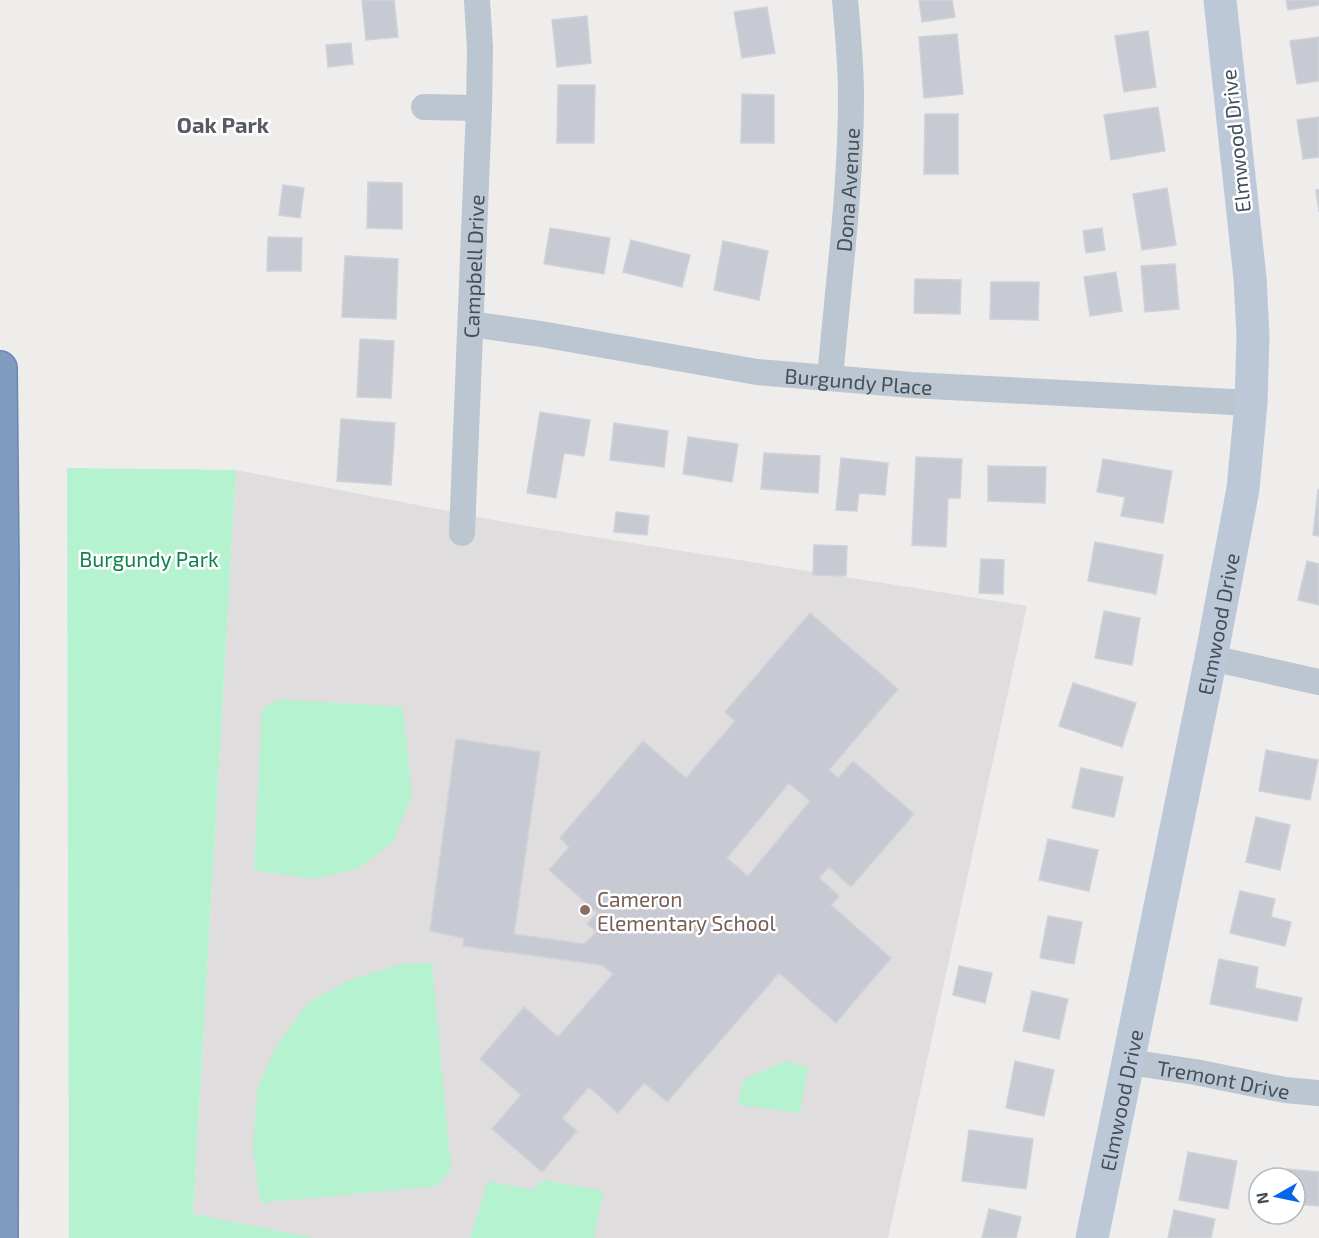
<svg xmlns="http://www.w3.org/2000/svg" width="1319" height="1238" font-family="'Exo 2',sans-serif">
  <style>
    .education { fill: #e0ddde }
    .park { fill: #b5f2cf }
    .building { fill: #c7cad3; stroke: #cfd2d9; stroke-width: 1.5; fill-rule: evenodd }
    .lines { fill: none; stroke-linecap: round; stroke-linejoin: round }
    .highway-casing { stroke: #6a87ac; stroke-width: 36 }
    .street { stroke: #bbc6d0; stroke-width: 26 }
    .secondary { stroke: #bcc8d8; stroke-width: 33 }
    .highway { stroke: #7f9cc0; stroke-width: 33 }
    .education-dot { fill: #8d6e63; stroke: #fff; stroke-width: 2 }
    .labels { text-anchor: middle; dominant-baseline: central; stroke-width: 5; stroke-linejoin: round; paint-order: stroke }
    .street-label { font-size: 21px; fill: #434f5b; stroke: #fff }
    .park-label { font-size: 21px; fill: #0e824c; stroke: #fff }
    .education-label { font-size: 21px; fill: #785e54; stroke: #fff; text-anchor: start }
    .neighbourhood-label { font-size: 22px; font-weight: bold; fill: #585c62; stroke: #fff }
  </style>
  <rect width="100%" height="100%" fill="#efecec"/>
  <path class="education" d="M 236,470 L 526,526 L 1027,606 L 888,1238 L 310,1238 L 193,1215 Z"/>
  <path class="park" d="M 67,468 L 236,470 L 193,1214 L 315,1238 L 69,1238 Z
    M 278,699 L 403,707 L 412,796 L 393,842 L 359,868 L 314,879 L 254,870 L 262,710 Z
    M 432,963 L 451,1169 L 437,1186 L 260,1203 L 253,1148 L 257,1089 L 275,1048 L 307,1004 L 347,981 L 401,964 Z
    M 786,1061 L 808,1067 L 800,1113 L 738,1105 L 743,1080 Z
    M 544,1180 L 603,1191 L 594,1238 L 470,1238 L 488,1181 L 532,1190 Z"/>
  <path class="building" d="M 362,0 L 394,0 L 398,37 L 366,40 Z
    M 919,0 L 952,0 L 955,17 L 922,22 Z
    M 1286,0 L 1319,0 L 1319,5 L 1288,10 Z
    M 767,7 L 775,53 L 742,58 L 734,12 Z
    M 587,16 L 591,63 L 557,67 L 552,20 Z
    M 1148,31 L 1156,87 L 1124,92 L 1115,36 Z
    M 957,34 L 963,94 L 924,98 L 919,37 Z
    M 1319,37 L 1319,81 L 1297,84 L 1290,41 Z
    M 351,43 L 353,64 L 328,67 L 326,45 Z
    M 558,85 L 595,85 L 594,143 L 557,143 Z
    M 742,94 L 774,95 L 774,143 L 741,143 Z
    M 1158,107 L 1165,151 L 1111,160 L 1104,115 Z
    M 925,114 L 958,114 L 958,174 L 924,174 Z
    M 1319,117 L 1319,157 L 1303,159 L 1297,120 Z
    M 368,182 L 402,183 L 402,229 L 367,228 Z
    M 283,185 L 304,188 L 300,218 L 279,215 Z
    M 1167,188 L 1176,245 L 1142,250 L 1133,194 Z
    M 1316,190 L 1319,190 L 1319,212 Z
    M 550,228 L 610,238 L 604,274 L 544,264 Z
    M 1102,228 L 1105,250 L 1086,253 L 1083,231 Z
    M 268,237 L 302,238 L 301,271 L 267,271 Z
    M 631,240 L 690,255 L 682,287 L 623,272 Z
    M 723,241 L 768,251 L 759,300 L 714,290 Z
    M 345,256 L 398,259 L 396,319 L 342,317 Z
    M 1175,264 L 1179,309 L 1145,312 L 1141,266 Z
    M 1116,272 L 1122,311 L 1090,316 L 1084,277 Z
    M 915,279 L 961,280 L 960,314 L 914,313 Z
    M 991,282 L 1039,282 L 1038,320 L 990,319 Z
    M 360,339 L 394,341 L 391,398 L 357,397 Z
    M 540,412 L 590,420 L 584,456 L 564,453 L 556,498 L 527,493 Z
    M 341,419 L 395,423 L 391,485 L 337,481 Z
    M 614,423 L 668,431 L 664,467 L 610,460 Z
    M 688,437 L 738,444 L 732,482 L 683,474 Z
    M 764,453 L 820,456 L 818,493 L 761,489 Z
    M 916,457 L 962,459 L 960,498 L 948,498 L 946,547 L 912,545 Z
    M 841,458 L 888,463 L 885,495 L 859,493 L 857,511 L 836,510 Z
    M 1103,459 L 1172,471 L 1163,523 L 1121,516 L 1125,497 L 1097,492 Z
    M 988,466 L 1046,467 L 1045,503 L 988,501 Z
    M 1318,490 L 1319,490 L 1319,536 L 1313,535 Z
    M 616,512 L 649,516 L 647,535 L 614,532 Z
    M 1095,542 L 1163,555 L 1156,594 L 1088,581 Z
    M 814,545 L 847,546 L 846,576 L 813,575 Z
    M 981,559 L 1004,560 L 1003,594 L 979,593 Z
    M 1307,561 L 1319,564 L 1319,605 L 1298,600 Z
    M 1104,611 L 1140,618 L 1132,665 L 1095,658 Z
    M 810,613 L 898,689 L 829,770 L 838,778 L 853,761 L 914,814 L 851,887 L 829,867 L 819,878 L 839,896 L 831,905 L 891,958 L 836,1023 L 779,973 L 667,1102 L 644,1083 L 618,1113 L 589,1087 L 562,1118 L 577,1131 L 542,1172 L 492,1129 L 521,1095 L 480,1059 L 524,1007 L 558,1037 L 613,974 L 602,965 L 463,946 L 464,938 L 430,931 L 456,739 L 540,752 L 514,934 L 584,944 L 596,932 L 587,924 L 597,913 L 549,870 L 569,847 L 560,838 L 643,741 L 686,778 L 735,721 L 725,712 ZM 789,783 L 810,801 L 748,876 L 727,858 Z
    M 1073,683 L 1136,703 L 1122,747 L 1059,726 Z
    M 1266,750 L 1318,760 L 1310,800 L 1259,791 Z
    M 1081,768 L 1123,777 L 1114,817 L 1072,808 Z
    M 1256,817 L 1290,825 L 1280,870 L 1246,862 Z
    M 1048,839 L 1098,850 L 1089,891 L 1039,880 Z
    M 1240,891 L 1275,899 L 1271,917 L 1291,922 L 1285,946 L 1230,933 Z
    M 1048,916 L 1082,922 L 1074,964 L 1040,958 Z
    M 1219,959 L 1258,967 L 1255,988 L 1302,998 L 1297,1021 L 1210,1004 Z
    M 959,966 L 992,973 L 985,1003 L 953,995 Z
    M 1032,991 L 1068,999 L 1059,1039 L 1023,1031 Z
    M 1015,1061 L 1054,1070 L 1044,1116 L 1006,1108 Z
    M 969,1130 L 1033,1139 L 1026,1189 L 962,1181 Z
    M 1188,1152 L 1237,1161 L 1228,1209 L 1179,1200 Z
    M 1287,1169 L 1319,1172 L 1319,1206 L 1295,1204 L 1295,1178 L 1286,1178 Z
    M 989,1209 L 1021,1217 L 1016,1238 L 982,1238 Z
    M 1174,1210 L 1215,1219 L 1211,1238 L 1168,1238 Z"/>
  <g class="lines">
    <defs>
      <path id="highway" d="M 0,368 L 2,576 L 1,1238"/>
    </defs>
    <use href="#highway" class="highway-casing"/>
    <g class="street">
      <path d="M 424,107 L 479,108"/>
      <path id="s1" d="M 471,324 L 541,334 L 757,372 L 912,385 L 1251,403"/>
      <path id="s2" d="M 830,378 C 838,285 851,190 851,96 C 851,64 848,32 845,0"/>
      <path id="s3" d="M 462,533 L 479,108 L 480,48 L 477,0"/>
      <path d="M 1211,658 L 1319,682"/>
      <path id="s4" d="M 1129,1062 L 1195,1072 L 1285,1090 L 1319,1093"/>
    </g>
    <path class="secondary" id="s5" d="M 1092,1238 L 1211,658 L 1243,489 L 1251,403 L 1253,336 L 1250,278 L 1220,0"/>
    <use href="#highway" class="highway"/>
  </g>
  <circle class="education-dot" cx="585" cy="910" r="6"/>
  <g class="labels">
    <g class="street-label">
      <text transform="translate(1235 141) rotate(-96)">Elmwood Drive</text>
      <text stroke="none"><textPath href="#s2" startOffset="189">Dona Avenue</textPath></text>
      <text stroke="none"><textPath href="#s3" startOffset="267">Campbell Drive</textPath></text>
      <text stroke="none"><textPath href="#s1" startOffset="392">Burgundy Place</textPath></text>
      <text stroke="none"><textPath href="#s5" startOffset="627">Elmwood Drive</textPath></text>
      <text stroke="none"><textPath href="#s4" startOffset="96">Tremont Drive</textPath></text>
      <text stroke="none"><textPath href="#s5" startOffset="141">Elmwood Drive</textPath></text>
    </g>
    <g class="park-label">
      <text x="149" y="558">Burgundy Park</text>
    </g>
    <g class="education-label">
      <text x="597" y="898">Cameron<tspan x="597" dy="24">Elementary School</tspan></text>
    </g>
    <g class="neighbourhood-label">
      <text x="223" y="124">Oak Park</text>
    </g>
  </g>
  <g transform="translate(1277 1196) rotate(261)"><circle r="28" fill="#ffffff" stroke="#b4b9bd" stroke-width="1.5"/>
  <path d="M0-4.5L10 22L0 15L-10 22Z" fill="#0964ec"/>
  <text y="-9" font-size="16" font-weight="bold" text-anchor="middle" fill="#434f5b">N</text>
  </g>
</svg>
